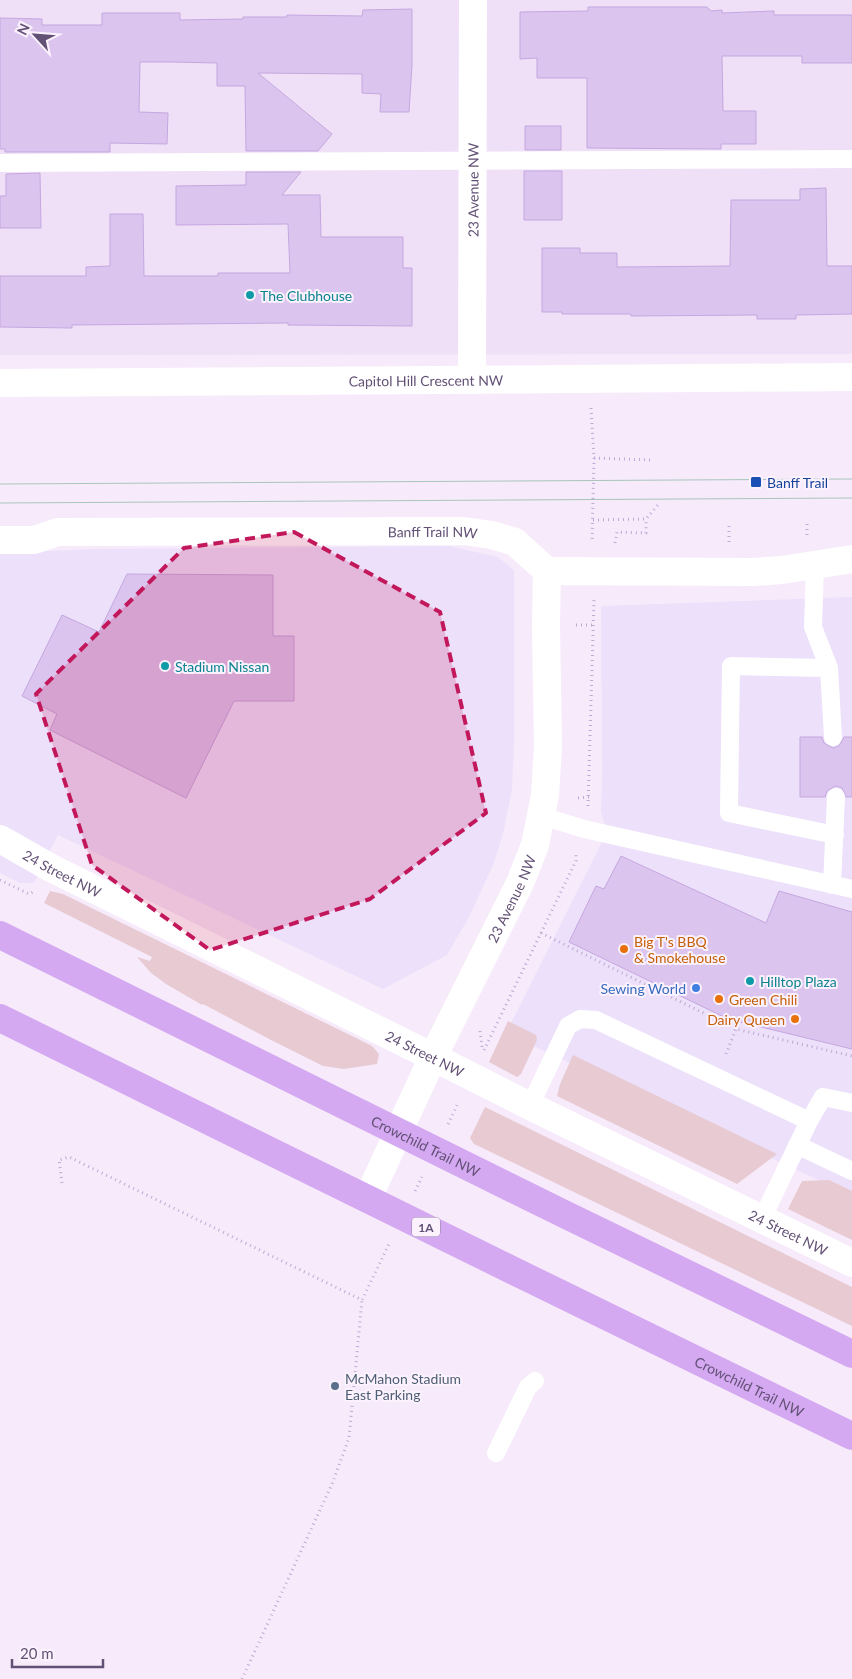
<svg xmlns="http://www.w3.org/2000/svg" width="852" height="1679" font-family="Lato,sans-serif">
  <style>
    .residential { fill: #f0e0f7 }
    .commercial { fill: #ece0fa }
    .green { fill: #e8cad2 }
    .building { fill: #dbc5ee; stroke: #c5a7df }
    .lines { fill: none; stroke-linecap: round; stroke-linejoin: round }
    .path { stroke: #bfa8d4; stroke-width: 3; stroke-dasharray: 1 4; stroke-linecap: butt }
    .service { stroke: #fff; stroke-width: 18 }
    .minor { stroke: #fff; stroke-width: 28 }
    .tertiary { stroke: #fff; stroke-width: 28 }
    .trunk { stroke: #d4a9f1; stroke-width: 28 }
    .tram { stroke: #a9c5bc; stroke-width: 1 }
    .marked { fill: #c2185b; fill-opacity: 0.2; stroke: #c2185b; stroke-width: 4; stroke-dasharray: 10 6; stroke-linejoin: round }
    .culture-dot { fill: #0f9aa8; stroke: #fbf2fe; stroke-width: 2 }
    .transit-dot { fill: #1a4fb4; stroke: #fbf2fe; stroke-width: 2 }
    .food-dot { fill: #e8710a; stroke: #fbf2fe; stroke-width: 2 }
    .shop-dot { fill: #3f7fe0; stroke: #fbf2fe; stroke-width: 2 }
    .service-dot { fill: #5c6f8a; stroke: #fbf2fe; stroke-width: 2 }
    .labels { text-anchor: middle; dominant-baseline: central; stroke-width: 4; stroke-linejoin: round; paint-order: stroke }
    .shield { fill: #fbf2fe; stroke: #90819e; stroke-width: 1 }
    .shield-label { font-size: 12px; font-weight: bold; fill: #625075 }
    .street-label { font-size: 14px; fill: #625075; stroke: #fbf2fe }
    .culture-label { font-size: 14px; fill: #0d838f; stroke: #fbf2fe; text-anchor: start }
    .transit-label { font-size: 14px; fill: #164399; stroke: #fbf2fe; text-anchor: start }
    .food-label { font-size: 14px; fill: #c56008; stroke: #fbf2fe; text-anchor: start }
    .shop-label { font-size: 14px; fill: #366cbe; stroke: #fbf2fe; text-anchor: end }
    .service-label { font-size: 14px; fill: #4e5e75; stroke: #fbf2fe; text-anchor: start }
  </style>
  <rect width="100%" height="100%" fill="#f7ebfb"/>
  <path class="residential" d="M 0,0 L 852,0 L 852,354 L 0,355 Z"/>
  <path class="commercial" d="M 449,546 L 498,557 L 514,570 L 514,745 L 512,789 L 503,834 L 493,865 L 469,917 L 447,955 L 383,989 L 58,835 L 34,883 L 20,883 L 0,873 L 0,553 L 96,549 Z
    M 852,597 L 852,1196 L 506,1033 L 607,832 L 601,812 L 602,775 L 601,606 Z"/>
  <path class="green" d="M 50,891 L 63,894 L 358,1039 L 372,1046 L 379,1054 L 377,1064 L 344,1069 L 323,1066 L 271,1040 L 203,1004 L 202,1005 L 166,984 L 151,973 L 137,957 L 150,961 L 152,957 L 44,903 Z
    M 508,1021 L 536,1035 L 537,1040 L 521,1074 L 517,1077 L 489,1062 Z
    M 573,1055 L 777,1154 L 737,1184 L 557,1096 L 560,1084 Z
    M 485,1107 L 852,1287 L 852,1326 L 474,1144 L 470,1138 Z
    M 829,1180 L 852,1191 L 852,1240 L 788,1209 L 802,1181 Z"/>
  <path class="building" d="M 588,7 L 707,7 L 711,11 L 722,10 L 722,13 L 774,11 L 774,15 L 852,15 L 852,63 L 802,63 L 802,56 L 722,56 L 723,111 L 756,111 L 756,144 L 721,144 L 721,149 L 587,148 L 587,78 L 537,78 L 537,58 L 520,59 L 520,12 L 588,11 Z
    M 412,9 L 412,65 L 409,112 L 380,112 L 381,94 L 362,93 L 362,74 L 258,73 L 332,134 L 318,151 L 246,151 L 245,86 L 217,86 L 217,63 L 173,62 L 140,62 L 139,112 L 168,113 L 167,144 L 110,143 L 110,152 L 5,152 L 5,149 L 0,149 L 0,18 L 42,19 L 42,25 L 102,25 L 102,13 L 180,13 L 180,20 L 243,19 L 243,17 L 287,17 L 287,15 L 362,16 L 363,10 Z
    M 525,126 L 561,126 L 561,150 L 525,150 Z
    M 524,171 L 562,171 L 562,220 L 524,220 Z
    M 246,172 L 301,172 L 282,195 L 320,195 L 321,237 L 403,237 L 403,268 L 412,268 L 412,326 L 288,325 L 288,323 L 72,325 L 72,328 L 0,327 L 0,276 L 86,276 L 86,267 L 110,266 L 110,214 L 143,214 L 144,276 L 218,276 L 218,273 L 290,273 L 288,224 L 176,225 L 176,186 L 246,185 Z
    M 40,173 L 41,228 L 0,228 L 0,196 L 6,196 L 6,174 Z
    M 826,188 L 827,266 L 852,266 L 852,314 L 796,315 L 796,319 L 757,319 L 757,315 L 631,316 L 631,314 L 562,314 L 562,312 L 542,312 L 542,248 L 580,248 L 580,253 L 617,253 L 617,267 L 730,266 L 731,200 L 800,200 L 800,189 Z
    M 127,574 L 273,575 L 273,636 L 294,636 L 294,701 L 234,701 L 186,798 L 50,730 L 57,714 L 22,696 L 62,615 L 99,632 Z
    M 800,737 L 822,737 L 824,743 L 833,748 L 839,746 L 844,737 L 852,737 L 852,797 L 846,797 L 842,788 L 836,786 L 827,791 L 825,797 L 800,797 Z
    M 621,856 L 766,923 L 779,891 L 852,912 L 852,1049 L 728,1019 L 569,942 L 596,886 L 604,889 Z"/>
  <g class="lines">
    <path class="path" d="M 591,408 L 594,458 L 592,542
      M 594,458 L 651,460
      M 593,520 L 646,519 L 658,505
      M 807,524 L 807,536
      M 729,542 L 729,525
      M 615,543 L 617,532 L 646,533 L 646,519
      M 576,625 L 593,625
      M 578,798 L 589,797
      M 588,806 L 594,600
      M 0,880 L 29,894 L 33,892
      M 541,933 L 736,1029 L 852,1056
      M 480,1031 L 482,1047
      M 484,1050 L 576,861 L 576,852
      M 726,1054 L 736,1029
      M 448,1124 L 458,1103
      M 62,1183 L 59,1160 L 69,1157 L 362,1300 L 390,1242
      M 415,1191 L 422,1177
      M 242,1679 L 332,1484 L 349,1438 L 362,1300"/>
    <path class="service" d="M 0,163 L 852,159
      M 815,565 L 813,627 L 829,668 L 833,737
      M 829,668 L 731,666 L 729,813 L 835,835
      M 542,816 L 584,829 L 852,889
      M 832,885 L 836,797
      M 530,1106 L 568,1026 L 580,1019 L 596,1020 L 809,1121 L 762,1219
      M 809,1121 L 823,1097 L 852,1103
      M 797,1145 L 852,1171
      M 496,1453 L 528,1387 L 535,1381"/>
    <g class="minor">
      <path id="s1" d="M 472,380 L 473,0"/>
      <path id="s2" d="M 0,383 L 852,377"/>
      <path id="s3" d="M 0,540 L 34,540 L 58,532 L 464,531 L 492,535 L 515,542 L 547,571"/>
      <path id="s4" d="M 0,839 L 51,868 L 433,1057 L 530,1106 L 852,1263"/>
    </g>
    <path class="tertiary" id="s5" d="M 368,1198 L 433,1057 L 520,883 L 535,845 L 545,795 L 548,747 L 546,626 L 547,571 L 753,572 L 782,570 L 852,559"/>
    <g class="trunk">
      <path id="s6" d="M 0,935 L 560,1212 L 852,1354"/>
      <path id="s7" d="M 0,1018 L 520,1274 L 852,1436"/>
    </g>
    <path class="tram" d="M 0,484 L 852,479
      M 0,503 L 852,498"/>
  </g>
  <path class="marked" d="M 294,532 L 440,612 L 486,813 L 370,899 L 210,950 L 92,865 L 36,694 L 184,548 Z"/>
  <g class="culture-dot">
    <circle cx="250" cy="295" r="5"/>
    <circle cx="165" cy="666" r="5"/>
    <circle cx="750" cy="981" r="5"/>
  </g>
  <rect class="transit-dot" x="750" y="476" width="12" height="12" rx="2.5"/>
  <g class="food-dot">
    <circle cx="624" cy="949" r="5"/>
    <circle cx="719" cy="999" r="5"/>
    <circle cx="795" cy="1019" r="5"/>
  </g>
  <circle class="shop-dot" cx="696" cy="988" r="5"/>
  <circle class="service-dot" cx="335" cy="1386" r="5"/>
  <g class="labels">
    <rect class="shield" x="412" y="1217.5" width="28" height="19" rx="4"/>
    <g class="shield-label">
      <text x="426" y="1227">1A</text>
    </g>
    <g class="street-label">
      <text stroke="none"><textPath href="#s1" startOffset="190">23 Avenue NW</textPath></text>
      <text stroke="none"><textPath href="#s2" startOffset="426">Capitol Hill Crescent NW</textPath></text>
      <text stroke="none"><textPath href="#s3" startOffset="434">Banff Trail NW</textPath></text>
      <text stroke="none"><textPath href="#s4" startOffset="71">24 Street NW</textPath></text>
      <text stroke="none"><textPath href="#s5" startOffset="332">23 Avenue NW</textPath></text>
      <text stroke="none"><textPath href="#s4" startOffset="476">24 Street NW</textPath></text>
      <text stroke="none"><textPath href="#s6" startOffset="475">Crowchild Trail NW</textPath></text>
      <text stroke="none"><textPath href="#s4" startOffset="881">24 Street NW</textPath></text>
      <text stroke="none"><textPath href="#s7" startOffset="835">Crowchild Trail NW</textPath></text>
    </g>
    <g class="culture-label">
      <text x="260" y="295">The Clubhouse</text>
      <text x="175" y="666">Stadium Nissan</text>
      <text x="760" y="981">Hilltop Plaza</text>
    </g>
    <g class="transit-label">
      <text x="767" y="482">Banff Trail</text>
    </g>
    <g class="food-label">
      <text x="634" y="941">Big T's BBQ<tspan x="634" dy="16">&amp; Smokehouse</tspan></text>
      <text x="729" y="999">Green Chili</text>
      <text x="785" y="1019" text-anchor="end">Dairy Queen</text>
    </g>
    <g class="shop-label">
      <text x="686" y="988">Sewing World</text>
    </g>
    <g class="service-label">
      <text x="345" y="1378">McMahon Stadium<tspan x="345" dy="16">East Parking</tspan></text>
    </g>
  </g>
  <g transform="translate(35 35) rotate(296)" stroke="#fbf2fe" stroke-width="4" paint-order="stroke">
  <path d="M0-4L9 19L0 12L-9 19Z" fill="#625075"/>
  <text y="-8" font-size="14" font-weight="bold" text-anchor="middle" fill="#625075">N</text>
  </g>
  <path d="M12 1659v8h91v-8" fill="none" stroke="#625075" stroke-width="2.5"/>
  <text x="20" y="1659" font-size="15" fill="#625075" stroke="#fbf2fe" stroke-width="4" paint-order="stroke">20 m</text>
</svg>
